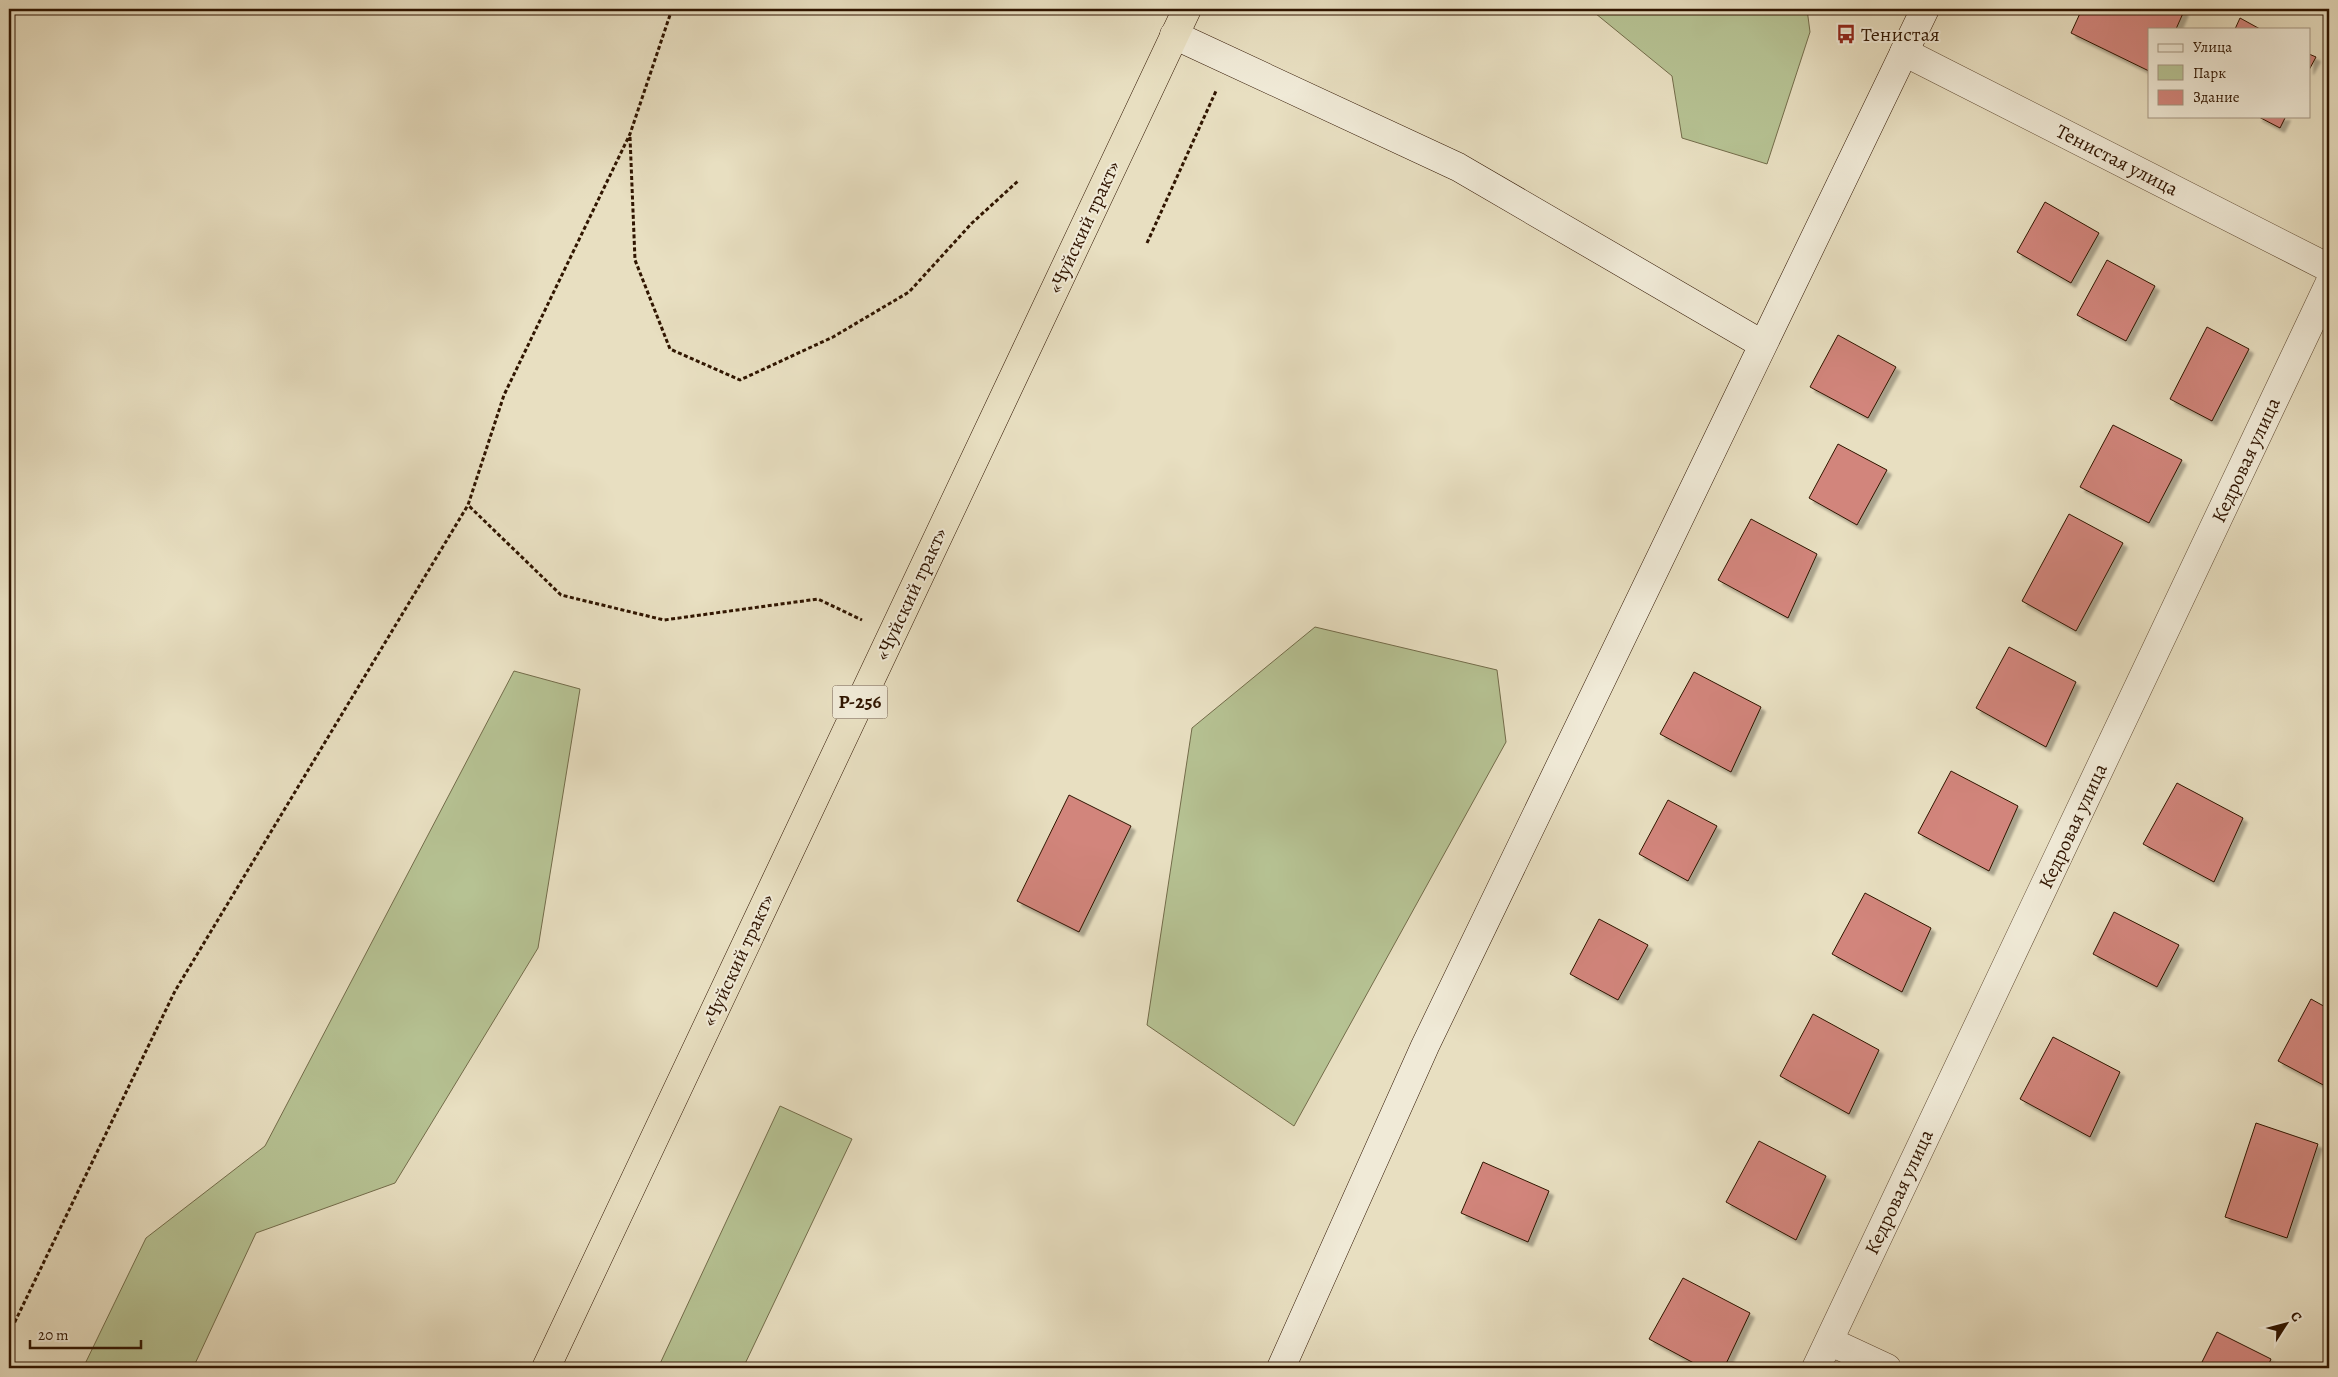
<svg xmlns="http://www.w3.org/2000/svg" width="2338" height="1377" font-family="Alegreya,serif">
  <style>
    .green { fill: #b6c293; stroke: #736c4a }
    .building { fill: #d2857b; stroke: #301500; filter: url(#shadow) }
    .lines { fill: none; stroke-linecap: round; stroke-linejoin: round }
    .street-casing { stroke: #5e4830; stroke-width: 29 }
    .secondary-casing { stroke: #301500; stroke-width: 29 }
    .highway-casing { stroke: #301500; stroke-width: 29 }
    .path { stroke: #301500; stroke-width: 3; stroke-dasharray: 4 2.5; stroke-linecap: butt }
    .street { stroke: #f0ead7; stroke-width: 28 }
    .secondary { stroke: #f0ead7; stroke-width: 28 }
    .highway { stroke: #e8dfc1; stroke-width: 28 }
    .labels { text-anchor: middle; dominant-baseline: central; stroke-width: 4; stroke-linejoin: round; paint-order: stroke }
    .shield { fill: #f0ead7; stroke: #6a5540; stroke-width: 1 }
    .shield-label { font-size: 19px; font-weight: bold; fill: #301500 }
    .poi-label { font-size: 20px; fill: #301500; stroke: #f0ead7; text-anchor: start }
    .street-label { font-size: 20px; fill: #301500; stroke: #f0ead7 }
  </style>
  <defs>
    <filter id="shadow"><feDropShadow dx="4.5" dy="4.5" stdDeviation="1" flood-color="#0004"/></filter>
  </defs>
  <rect width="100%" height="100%" fill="#e8dfc1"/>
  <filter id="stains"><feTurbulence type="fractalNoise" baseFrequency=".004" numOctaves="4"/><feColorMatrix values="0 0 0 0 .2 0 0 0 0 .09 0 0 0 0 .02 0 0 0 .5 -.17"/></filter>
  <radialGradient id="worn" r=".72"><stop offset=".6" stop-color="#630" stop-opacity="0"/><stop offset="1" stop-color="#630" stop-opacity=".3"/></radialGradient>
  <path class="green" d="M 1590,9 L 1807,9 L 1810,32 L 1767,164 L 1682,138 L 1672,76 Z
    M 1315,627 L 1497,670 L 1506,742 L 1294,1126 L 1147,1025 L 1192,728 Z
    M 514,671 L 580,689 L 538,948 L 395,1183 L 256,1233 L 193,1368 L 83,1368 L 146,1238 L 265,1146 Z
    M 780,1106 L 852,1139 L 743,1368 L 658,1368 Z"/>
  <path class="building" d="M 2082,9 L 2181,9 L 2184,11 L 2176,29 L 2149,29 L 2149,71 L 2071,33 Z
    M 2240,18 L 2260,29 L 2235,29 Z
    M 2309,54 L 2316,57 L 2309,70 Z
    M 2257,116 L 2286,116 L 2280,128 Z
    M 2045,202 L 2099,233 L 2071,283 L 2017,252 Z
    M 2107,260 L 2155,286 L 2126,341 L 2077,315 Z
    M 2207,327 L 2249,349 L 2212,421 L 2170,399 Z
    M 1838,335 L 1896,367 L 1868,418 L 1810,387 Z
    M 2113,425 L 2182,460 L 2149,523 L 2080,487 Z
    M 1838,444 L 1887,470 L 1857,525 L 1809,498 Z
    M 2069,514 L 2123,543 L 2076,631 L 2022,601 Z
    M 1751,519 L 1817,554 L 1788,618 L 1718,580 Z
    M 2009,647 L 2076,682 L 2046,747 L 1976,708 Z
    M 1694,672 L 1761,707 L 1731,772 L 1660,734 Z
    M 1951,771 L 2018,806 L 1989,871 L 1918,833 Z
    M 2177,783 L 2243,818 L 2214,882 L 2143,844 Z
    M 1069,795 L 1131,826 L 1079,932 L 1017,901 Z
    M 1668,800 L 1717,826 L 1688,881 L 1639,854 Z
    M 1865,893 L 1931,928 L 1902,992 L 1832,954 Z
    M 2114,912 L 2179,945 L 2157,987 L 2093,954 Z
    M 1599,919 L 1648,945 L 1618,1000 L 1570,974 Z
    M 2311,999 L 2329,1009 L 2329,1088 L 2278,1061 Z
    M 1813,1014 L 1879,1050 L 1849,1114 L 1780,1076 Z
    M 2053,1037 L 2120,1072 L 2090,1137 L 2020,1099 Z
    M 2256,1123 L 2318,1144 L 2287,1238 L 2225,1217 Z
    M 1759,1141 L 1826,1176 L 1796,1240 L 1726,1202 Z
    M 1483,1162 L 1549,1191 L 1528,1242 L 1461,1213 Z
    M 1683,1278 L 1750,1313 L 1724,1368 L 1703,1368 L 1649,1339 Z
    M 2217,1332 L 2271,1359 L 2267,1368 L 2199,1368 Z"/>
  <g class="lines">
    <defs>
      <path id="street" d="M 1904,52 L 2329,268
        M 1829,1341 L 1887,1368
        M 1816,1368 L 2329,284"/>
      <path id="secondary" d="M 1174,35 L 1458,167 L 1762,344
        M 1281,1368 L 1425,1046 L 1925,9"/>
      <path id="highway" d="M 546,1368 L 1187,9"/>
    </defs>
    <use href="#street" class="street-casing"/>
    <use href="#secondary" class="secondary-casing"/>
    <use href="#highway" class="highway-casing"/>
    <path class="path" d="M 672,9 L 630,134 L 504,395 L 468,505 L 561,595 L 664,620 L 818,599 L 862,620
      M 630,137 L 635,260 L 670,349 L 740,380 L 833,337 L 909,292 L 972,223 L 1018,181
      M 1147,243 L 1216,91
      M 9,1334 L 175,991 L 468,505"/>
    <use href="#street" class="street"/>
    <use href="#secondary" class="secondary"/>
    <use href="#highway" class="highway"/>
  </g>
  <defs>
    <symbol id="bus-bare" viewBox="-9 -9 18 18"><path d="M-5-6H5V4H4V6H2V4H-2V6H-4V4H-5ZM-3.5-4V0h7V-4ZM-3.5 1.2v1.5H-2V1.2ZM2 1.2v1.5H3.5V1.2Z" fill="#8f2418" stroke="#f0ead7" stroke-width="2.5" paint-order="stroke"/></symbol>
  </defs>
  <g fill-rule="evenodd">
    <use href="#bus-bare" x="1832" y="20" width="28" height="28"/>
  </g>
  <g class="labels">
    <rect class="shield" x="832.5" y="685.5" width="55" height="33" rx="4"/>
    <g class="shield-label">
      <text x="860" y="702">Р-256</text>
    </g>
    <g class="poi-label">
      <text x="1861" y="34">Тенистая</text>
    </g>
    <g class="street-label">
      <text transform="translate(2117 160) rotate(27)">Тенистая улица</text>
      <text transform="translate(1084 227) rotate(-65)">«Чуйский тракт»</text>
      <text transform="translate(2246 460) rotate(-65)">Кедровая улица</text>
      <text transform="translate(911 594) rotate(-65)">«Чуйский тракт»</text>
      <text transform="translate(2073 826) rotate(-65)">Кедровая улица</text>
      <text transform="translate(738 960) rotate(-65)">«Чуйский тракт»</text>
      <text transform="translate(1899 1192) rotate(-65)">Кедровая улица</text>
    </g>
  </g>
  <rect width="2338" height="1377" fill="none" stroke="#e8dfc1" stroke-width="30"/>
  <rect x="10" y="10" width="2318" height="1357" fill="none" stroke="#301500" stroke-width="2.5"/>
  <rect x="15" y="15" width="2308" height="1347" fill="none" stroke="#301500"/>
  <rect x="2148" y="28" width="162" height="90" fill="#f0ead7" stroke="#a39581"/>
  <rect x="2158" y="44" width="25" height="8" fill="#f0ead7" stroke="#a39581"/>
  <text x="2193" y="52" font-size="15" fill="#301500">Улица</text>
  <rect x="2158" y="65" width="25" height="15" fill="#b6c293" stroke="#a39581"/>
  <text x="2193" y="78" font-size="15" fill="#301500">Парк</text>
  <rect x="2158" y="90" width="25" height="15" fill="#d2857b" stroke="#a39581"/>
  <text x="2193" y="102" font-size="15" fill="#301500">Здание</text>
  <g transform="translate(2286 1324) rotate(54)" stroke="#f0ead7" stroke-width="4" paint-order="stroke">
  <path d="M0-4L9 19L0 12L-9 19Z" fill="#301500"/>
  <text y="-8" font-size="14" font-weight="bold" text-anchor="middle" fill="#301500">С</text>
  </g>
  <path d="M30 1340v8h111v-8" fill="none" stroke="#301500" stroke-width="2.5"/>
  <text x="38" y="1340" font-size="15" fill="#301500" stroke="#f0ead7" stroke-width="4" paint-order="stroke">20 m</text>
  <rect width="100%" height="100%" filter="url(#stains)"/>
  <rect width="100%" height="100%" fill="url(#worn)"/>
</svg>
